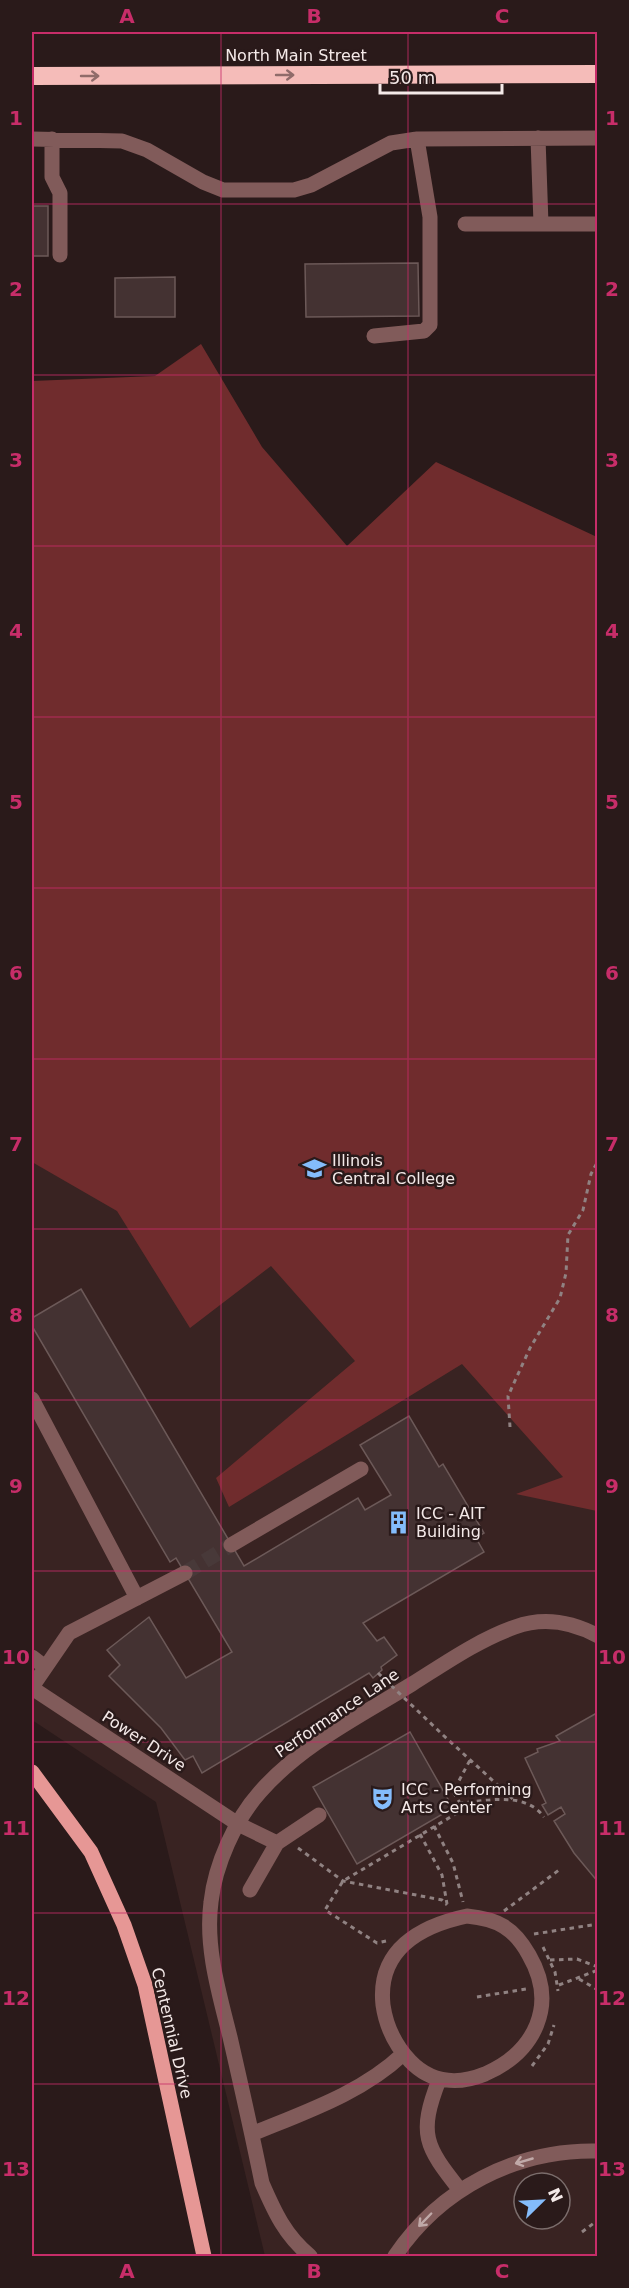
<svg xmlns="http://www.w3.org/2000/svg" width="629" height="2288" font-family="'DejaVu Sans',sans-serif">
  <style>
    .built { fill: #392322; fill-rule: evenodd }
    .green { fill: #702c2d }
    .building { fill: #443232; stroke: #6c5958; stroke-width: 1.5 }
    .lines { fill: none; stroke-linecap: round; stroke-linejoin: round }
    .minor-tunnel { stroke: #483939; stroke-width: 15; stroke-dasharray: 15 8; stroke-linecap: butt }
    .path { stroke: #908282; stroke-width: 3; stroke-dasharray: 4.5 4.5; stroke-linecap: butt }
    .minor { stroke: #815b5a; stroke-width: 15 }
    .major { stroke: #e69795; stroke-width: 15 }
    .highway { stroke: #f5bcb9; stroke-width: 18 }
    .path-bridge { stroke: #908282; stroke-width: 3; stroke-dasharray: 4.5 4.5; stroke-linecap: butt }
    .oneway { stroke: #906b6a }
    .oneway2 { stroke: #c0a9a8 }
    .grid { fill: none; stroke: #c72d69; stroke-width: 1.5; stroke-opacity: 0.55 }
    .labels { text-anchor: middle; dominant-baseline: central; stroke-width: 5; stroke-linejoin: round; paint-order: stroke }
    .street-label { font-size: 16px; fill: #f4e9e8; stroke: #2a1a1a }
    .poi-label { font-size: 16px; fill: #f4e9e8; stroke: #2a1a1a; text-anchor: start }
    .neatline { fill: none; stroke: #c72d69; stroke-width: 2 }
    .grid-label { font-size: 20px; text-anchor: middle; font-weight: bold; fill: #c72d69 }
  </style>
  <rect width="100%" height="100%" fill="#2a1a1a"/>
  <path class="built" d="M 597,604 L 597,2256 L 265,2256 L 156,1802 L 32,1720 L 32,618 ZM 524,2183 L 560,2183 L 560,2219 L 524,2219 Z"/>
  <path class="green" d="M 201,344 L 262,447 L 347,546 L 436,462 L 597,537 L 597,1511 L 516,1494 L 563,1477 L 462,1364 L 229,1507 L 216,1478 L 355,1361 L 271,1266 L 190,1328 L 117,1211 L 32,1162 L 32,381 L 155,376 Z"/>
  <path class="building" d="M 32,206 L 48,206 L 48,256 L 32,256 Z
    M 418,263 L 419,316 L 306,317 L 305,264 Z
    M 175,277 L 175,317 L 115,317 L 115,278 Z
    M 81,1289 L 244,1566 L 358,1498 L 365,1510 L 391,1495 L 360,1445 L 409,1416 L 439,1467 L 443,1464 L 484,1533 L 476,1538 L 484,1552 L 363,1623 L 377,1641 L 384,1637 L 397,1655 L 381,1667 L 382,1670 L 373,1678 L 369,1673 L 202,1773 L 193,1756 L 185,1760 L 161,1728 L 109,1676 L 120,1665 L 107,1650 L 149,1617 L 186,1678 L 232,1652 L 176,1558 L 170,1562 L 32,1326 L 32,1318 Z
    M 595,1714 L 598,1717 L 598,1882 L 574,1853 L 554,1821 L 565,1814 L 561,1807 L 548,1815 L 542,1805 L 546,1803 L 525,1758 L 538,1752 L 537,1749 L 560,1741 L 556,1736 Z
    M 410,1732 L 453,1808 L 357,1864 L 313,1787 Z"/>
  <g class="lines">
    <path class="minor-tunnel" d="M 185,1573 L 231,1545"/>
    <path class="path" d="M 510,1427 L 508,1396 L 530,1348 L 560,1298 L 566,1273 L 568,1235 L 583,1210 L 591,1174 L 598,1161
      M 443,1735 L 514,1800
      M 459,1803 C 487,1801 525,1791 544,1817
      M 434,1826 L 453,1863 L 463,1902
      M 420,1834 L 442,1875 L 447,1904
      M 298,1848 L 343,1881 L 442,1900 L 447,1905
      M 504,1911 L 559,1870
      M 534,1934 L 598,1924
      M 386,1941 L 377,1943 L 325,1910 L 343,1881 L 464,1809 L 453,1792 L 470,1760
      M 543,1947 L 555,1972 L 558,1991
      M 550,1960 L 577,1959 L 598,1967
      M 579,1979 L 598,1990
      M 559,1985 L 598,1970
      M 477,1997 L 526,1989
      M 532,2066 L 548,2044 L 554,2025
      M 582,2232 L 598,2220"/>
    <path class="minor" d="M 538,138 L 541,224
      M 32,139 L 122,141 L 147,150 L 203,182 L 223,190 L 294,190 L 311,185 L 391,143 L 417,139 L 598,138
      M 52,139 L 52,177 L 60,193 L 60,255
      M 465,224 L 598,224
      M 374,336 L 424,331 L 430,325 L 430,217 L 417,139
      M 32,1399 L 137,1598
      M 231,1545 L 361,1469
      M 32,1657 L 45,1667
      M 32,1687 L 69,1633 L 185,1573
      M 32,1688 L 238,1824 L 277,1843 L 250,1890
      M 277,1843 L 319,1815
      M 467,1916 C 498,1919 514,1928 529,1955 C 558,2005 535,2052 485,2074 C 458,2085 431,2083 410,2061 C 395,2045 386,2026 383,2005 C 377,1950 420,1926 467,1916 Z
      M 439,2080 C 418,2134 425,2146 460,2190
      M 252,2134 C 305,2112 362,2093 403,2054
      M 310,2256 C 285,2235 275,2213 262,2183 C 252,2134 241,2085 230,2037 C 219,1993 205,1947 211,1902 C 215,1865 235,1820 260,1792 C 301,1745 360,1716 412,1684 C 444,1664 478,1640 515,1627 C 543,1617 572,1622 598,1636
      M 395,2256 C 440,2189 516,2149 598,2151"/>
    <path class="major" d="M 32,1772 L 91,1852 L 124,1925 L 145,1985 L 204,2256"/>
    <path class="highway" d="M 32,76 L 598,74"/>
    <path class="path-bridge" d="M 378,1673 L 443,1735"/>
  </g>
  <defs><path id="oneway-shaft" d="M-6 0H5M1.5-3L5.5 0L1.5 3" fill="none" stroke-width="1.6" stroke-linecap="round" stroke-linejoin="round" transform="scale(1.5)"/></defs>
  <g class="oneway">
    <use href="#oneway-shaft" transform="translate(285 75)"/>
    <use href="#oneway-shaft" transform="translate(90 76)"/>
  </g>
  <g class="oneway2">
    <use href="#oneway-shaft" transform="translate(524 2161) rotate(164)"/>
    <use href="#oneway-shaft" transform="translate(425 2220) rotate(134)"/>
  </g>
  <path class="grid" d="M 221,32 L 221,2256M 408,32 L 408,2256M 32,204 L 598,204M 32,375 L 598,375M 32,546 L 598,546M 32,717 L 598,717M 32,888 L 598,888M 32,1059 L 598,1059M 32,1229 L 598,1229M 32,1400 L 598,1400M 32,1571 L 598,1571M 32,1742 L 598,1742M 32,1913 L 598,1913M 32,2084 L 598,2084"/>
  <defs>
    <symbol id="university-bare" viewBox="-9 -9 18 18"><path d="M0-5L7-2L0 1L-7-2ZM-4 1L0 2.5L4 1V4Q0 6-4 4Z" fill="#84bcfb" stroke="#2a1a1a" stroke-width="2.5" paint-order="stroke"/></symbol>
    <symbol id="building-bare" viewBox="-9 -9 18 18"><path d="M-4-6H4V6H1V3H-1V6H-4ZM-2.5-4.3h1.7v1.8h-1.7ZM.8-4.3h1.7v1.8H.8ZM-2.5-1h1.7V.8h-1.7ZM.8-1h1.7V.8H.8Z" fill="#84bcfb" stroke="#2a1a1a" stroke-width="2.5" paint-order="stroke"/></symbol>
    <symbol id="theatre-bare" viewBox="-9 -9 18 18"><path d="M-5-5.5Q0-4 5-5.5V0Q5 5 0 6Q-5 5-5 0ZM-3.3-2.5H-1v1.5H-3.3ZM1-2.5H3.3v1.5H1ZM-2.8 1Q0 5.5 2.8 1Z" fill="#84bcfb" stroke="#2a1a1a" stroke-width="2.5" paint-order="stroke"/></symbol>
  </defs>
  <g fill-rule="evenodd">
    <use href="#university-bare" x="298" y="1152" width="33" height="33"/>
    <use href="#building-bare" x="382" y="1506" width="33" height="33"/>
    <use href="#theatre-bare" x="366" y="1782" width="33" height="33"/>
  </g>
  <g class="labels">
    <g class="street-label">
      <text x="296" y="55">North Main Street</text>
      <text transform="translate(337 1713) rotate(-34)">Performance Lane</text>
      <text transform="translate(144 1741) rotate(33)">Power Drive</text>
      <text transform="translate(172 2033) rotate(77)">Centennial Drive</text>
    </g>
    <g class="poi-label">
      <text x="332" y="1160">Illinois<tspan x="332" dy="18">Central College</tspan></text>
      <text x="416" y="1513">ICC - AIT<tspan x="416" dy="18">Building</tspan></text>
      <text x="401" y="1789">ICC - Performing<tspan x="401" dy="18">Arts Center</tspan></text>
    </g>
  </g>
  <rect width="629" height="2288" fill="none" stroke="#2a1a1a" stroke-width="66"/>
  <g transform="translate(542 2201) rotate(66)"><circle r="28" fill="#2a1a1a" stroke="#7b6d6c" stroke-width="1.5"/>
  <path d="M0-4.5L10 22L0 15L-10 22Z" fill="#84bcfb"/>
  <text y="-9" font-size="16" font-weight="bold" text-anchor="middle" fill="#f4e9e8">N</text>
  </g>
  <path d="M380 84v9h122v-9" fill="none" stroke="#f4e9e8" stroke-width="3"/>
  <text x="389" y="84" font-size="18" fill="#f4e9e8" stroke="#2a1a1a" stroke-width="4.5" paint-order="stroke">50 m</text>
  <rect x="33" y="33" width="563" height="2222" class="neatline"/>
  <g class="grid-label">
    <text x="127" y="23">A</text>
    <text x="314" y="23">B</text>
    <text x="502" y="23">C</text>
    <text x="16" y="125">1</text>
    <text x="612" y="125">1</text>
    <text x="16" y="296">2</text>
    <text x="612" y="296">2</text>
    <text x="16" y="467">3</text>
    <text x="612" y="467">3</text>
    <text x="16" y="638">4</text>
    <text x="612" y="638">4</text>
    <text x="16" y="809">5</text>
    <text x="612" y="809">5</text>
    <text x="16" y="980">6</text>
    <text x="612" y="980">6</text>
    <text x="16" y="1151">7</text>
    <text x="612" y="1151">7</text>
    <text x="16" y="1322">8</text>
    <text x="612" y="1322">8</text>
    <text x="16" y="1493">9</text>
    <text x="612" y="1493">9</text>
    <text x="16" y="1664">10</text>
    <text x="612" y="1664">10</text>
    <text x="16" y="1835">11</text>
    <text x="612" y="1835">11</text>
    <text x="16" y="2005">12</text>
    <text x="612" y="2005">12</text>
    <text x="16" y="2176">13</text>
    <text x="612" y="2176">13</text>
    <text x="127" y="2278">A</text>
    <text x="314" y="2278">B</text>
    <text x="502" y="2278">C</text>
  </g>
</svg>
